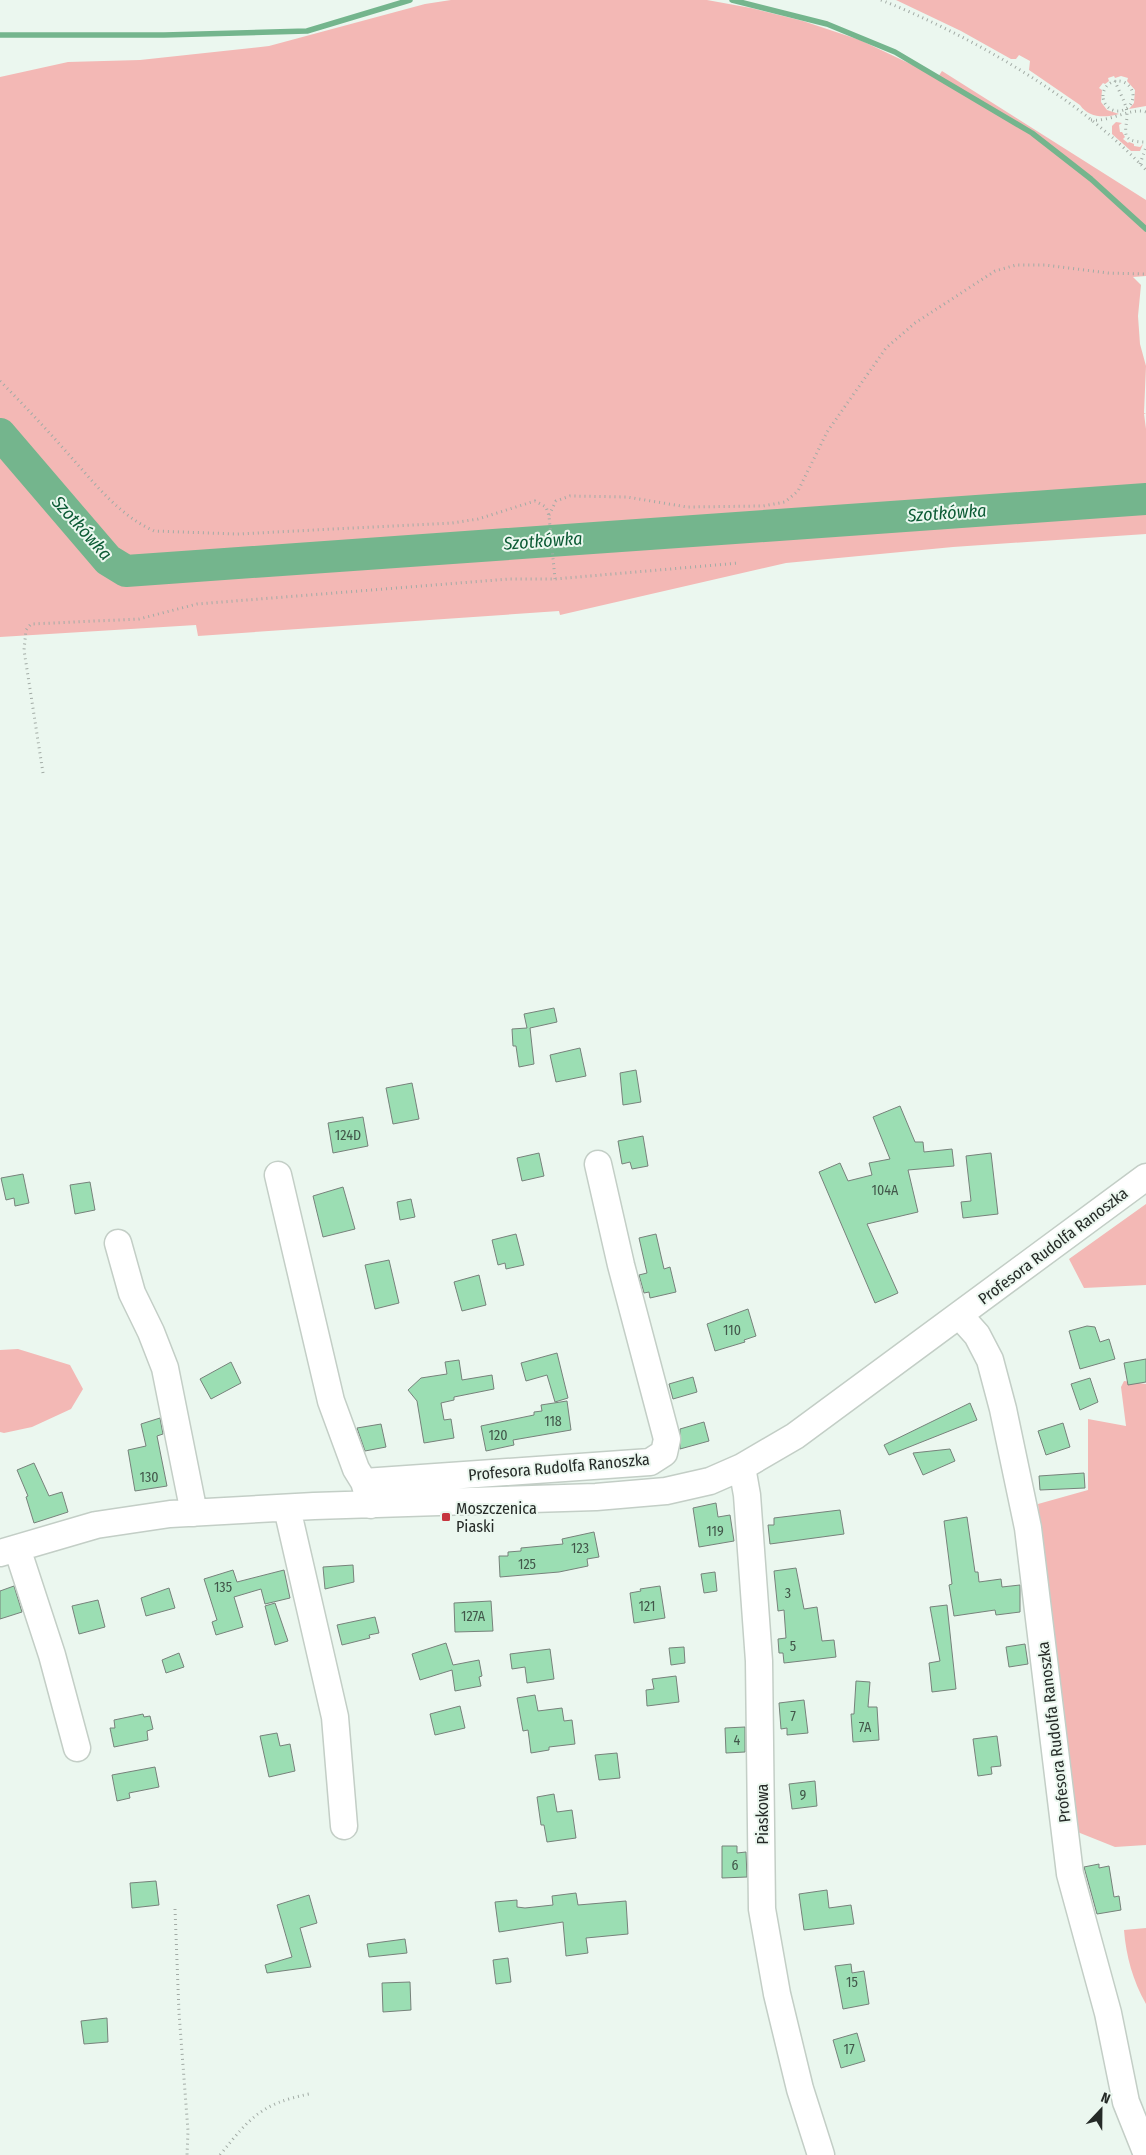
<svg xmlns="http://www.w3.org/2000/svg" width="1146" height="2155" font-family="'Fira Sans Condensed',sans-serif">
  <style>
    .green { fill: #f3b8b5 }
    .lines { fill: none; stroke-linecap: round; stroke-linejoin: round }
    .stream { stroke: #74b58d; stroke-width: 5.5 }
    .river { stroke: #74b58d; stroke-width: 32 }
    .building { fill: #9bdeb3; stroke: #77827b }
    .minor-casing { stroke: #c3cec6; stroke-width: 29 }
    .path { stroke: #a2aba5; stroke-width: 3; stroke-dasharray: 1 4; stroke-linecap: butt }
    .minor { stroke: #fff; stroke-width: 26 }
    .poi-dot { fill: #c6363f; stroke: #ebf7ef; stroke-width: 2 }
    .labels { text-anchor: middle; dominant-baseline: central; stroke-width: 4; stroke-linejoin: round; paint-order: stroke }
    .number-label { font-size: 14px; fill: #42574a }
    .street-label { font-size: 16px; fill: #252a27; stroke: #ebf7ef }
    .poi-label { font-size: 16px; fill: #252a27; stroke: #ebf7ef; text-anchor: start }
    .water-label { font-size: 18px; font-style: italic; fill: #0c5b35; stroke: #ebf7ef }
  </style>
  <rect width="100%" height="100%" fill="#ebf7ef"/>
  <path class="green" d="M 451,0 L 707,0 L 751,8 L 803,21 L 860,40 L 938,77 L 942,71 L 1146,200 L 1146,276 L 1133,277 L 1141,285 L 1138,316 L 1140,344 L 1146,366 L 1144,413 L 1146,414 L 1144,414 L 1146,429 L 1146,534 L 953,547 L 786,563 L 560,615 L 559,611 L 198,636 L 196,625 L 0,637 L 0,77 L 68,62 L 140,60 L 269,46 L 425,4 Z
    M 896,0 L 1146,0 L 1146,106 L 1129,109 L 1134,103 L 1135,90 L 1127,81 L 1128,78 L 1121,76 L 1115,78 L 1114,76 L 1108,78 L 1109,81 L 1105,84 L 1103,83 L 1099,88 L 1102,90 L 1101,102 L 1107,110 L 1119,114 C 1104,118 1089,118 1080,105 L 1029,70 L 1030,61 L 1019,55 L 1016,59 L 1011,59 L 961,31 Z
    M 1116,122 L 1122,123 L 1119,125 L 1120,132 L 1122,132 L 1125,137 L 1123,139 L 1128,143 L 1129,142 L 1134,144 L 1134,146 L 1140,147 L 1143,144 L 1140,151 L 1131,151 L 1112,134 L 1112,126 Z
    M 1146,1204 L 1146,1285 L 1084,1288 L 1069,1259 Z
    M 18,1349 L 70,1365 L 83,1389 L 71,1409 L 32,1427 L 4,1433 L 0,1432 L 0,1350 Z
    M 1124,1381 L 1146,1384 L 1146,1845 L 1115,1847 L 1075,1831 L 1038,1504 L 1088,1490 L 1088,1419 L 1126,1426 L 1121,1387 Z
    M 1146,1928 L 1146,2004 C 1133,1981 1126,1956 1124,1930 Z"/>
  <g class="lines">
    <path class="stream" d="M 732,0 L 827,24 L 895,52 L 1032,133 L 1091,179 L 1146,229
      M 0,35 L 164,35 L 307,31 L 410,0"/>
    <path class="river" d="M 0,434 L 108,560 L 126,571 L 1146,499"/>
  </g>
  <path class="building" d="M 554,1008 L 557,1022 L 530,1028 L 534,1064 L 519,1067 L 516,1046 L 513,1046 L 512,1029 L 527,1028 L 524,1014 Z
    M 580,1048 L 586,1076 L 556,1082 L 550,1055 Z
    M 636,1070 L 641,1102 L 623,1105 L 620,1073 Z
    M 412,1083 L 419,1119 L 393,1124 L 386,1088 Z
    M 900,1106 L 915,1142 L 923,1142 L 924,1152 L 952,1149 L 954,1166 L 908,1170 L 918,1212 L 867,1224 L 898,1293 L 875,1303 L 819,1172 L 840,1163 L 848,1181 L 872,1175 L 869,1163 L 890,1159 L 873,1117 Z
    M 363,1117 L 368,1146 L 333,1153 L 328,1123 Z
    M 643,1136 L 648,1166 L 632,1169 L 630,1162 L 622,1164 L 618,1141 Z
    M 539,1153 L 544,1176 L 522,1181 L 517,1158 Z
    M 991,1153 L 998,1214 L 963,1218 L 961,1202 L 971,1201 L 966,1156 Z
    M 23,1174 L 29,1203 L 15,1206 L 14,1198 L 6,1200 L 1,1178 Z
    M 90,1182 L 95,1210 L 75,1214 L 70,1185 Z
    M 343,1187 L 355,1229 L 323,1237 L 313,1196 Z
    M 411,1199 L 415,1217 L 400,1220 L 397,1202 Z
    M 516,1234 L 524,1265 L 506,1269 L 505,1263 L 498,1265 L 492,1240 Z
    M 656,1234 L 664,1269 L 670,1267 L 676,1292 L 650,1298 L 649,1292 L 644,1293 L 639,1275 L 647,1273 L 639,1238 Z
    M 389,1260 L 399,1303 L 375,1309 L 365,1265 Z
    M 479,1275 L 486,1305 L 462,1311 L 454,1282 Z
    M 748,1309 L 756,1336 L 744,1340 L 745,1342 L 715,1351 L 707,1324 Z
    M 1087,1326 L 1095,1327 L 1100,1342 L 1109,1339 L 1115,1359 L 1080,1369 L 1069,1331 Z
    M 557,1353 L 568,1398 L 555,1402 L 547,1375 L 526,1381 L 521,1363 Z
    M 1146,1359 L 1146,1382 L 1128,1385 L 1124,1363 Z
    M 459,1360 L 462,1380 L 492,1375 L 494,1389 L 454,1397 L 454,1400 L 441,1403 L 444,1420 L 451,1419 L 454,1438 L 424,1443 L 417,1401 L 408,1390 L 421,1378 L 447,1374 L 445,1362 Z
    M 231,1362 L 241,1383 L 211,1399 L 200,1379 Z
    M 693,1377 L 697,1392 L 673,1399 L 669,1384 Z
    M 1090,1378 L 1098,1402 L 1080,1410 L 1071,1384 Z
    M 567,1401 L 571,1430 L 513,1440 L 514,1445 L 486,1451 L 481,1426 L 534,1415 L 534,1412 L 542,1411 L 541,1405 Z
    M 970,1403 L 977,1420 L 889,1455 L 884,1445 Z
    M 160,1418 L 163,1434 L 157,1436 L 167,1486 L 135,1491 L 128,1450 L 146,1446 L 141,1424 Z
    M 704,1422 L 709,1441 L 680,1449 L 680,1429 Z
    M 1063,1423 L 1070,1447 L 1046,1455 L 1038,1431 Z
    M 381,1424 L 386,1447 L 365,1451 L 357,1428 Z
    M 950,1449 L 955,1461 L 923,1475 L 913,1453 Z
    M 34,1463 L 49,1496 L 62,1492 L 68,1512 L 34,1523 L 26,1497 L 28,1496 L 17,1470 Z
    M 1084,1473 L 1085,1488 L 1040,1490 L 1039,1476 Z
    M 716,1503 L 718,1517 L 730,1515 L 734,1541 L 699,1547 L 693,1508 Z
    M 840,1510 L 844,1534 L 770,1544 L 768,1525 L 774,1525 L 774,1518 Z
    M 967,1517 L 975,1572 L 978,1572 L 979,1582 L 1001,1579 L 1002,1587 L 1020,1585 L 1020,1612 L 996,1615 L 995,1610 L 954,1616 L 949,1585 L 952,1584 L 944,1521 Z
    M 594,1532 L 599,1557 L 587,1559 L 588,1566 L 559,1572 L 500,1577 L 499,1556 L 508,1556 L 508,1552 L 521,1551 L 521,1548 L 563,1544 L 562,1539 Z
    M 353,1565 L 354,1582 L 325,1589 L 323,1567 Z
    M 796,1568 L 804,1609 L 817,1607 L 822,1641 L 834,1640 L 836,1657 L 784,1663 L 783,1653 L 779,1653 L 778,1639 L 786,1638 L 784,1610 L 778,1611 L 774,1571 Z
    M 233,1570 L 237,1582 L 284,1570 L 290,1598 L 265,1604 L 261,1589 L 234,1597 L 243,1627 L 216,1635 L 212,1622 L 217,1620 L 204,1579 Z
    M 715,1572 L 717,1591 L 704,1593 L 701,1574 Z
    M 14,1586 L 22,1612 L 0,1619 L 0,1591 Z
    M 660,1586 L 665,1618 L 634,1623 L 630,1593 L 641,1591 L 640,1589 Z
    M 169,1588 L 175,1608 L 146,1616 L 141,1598 Z
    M 98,1600 L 105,1627 L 79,1634 L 72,1606 Z
    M 491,1601 L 493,1631 L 455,1632 L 454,1603 Z
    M 275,1603 L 288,1641 L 275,1645 L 265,1606 Z
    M 947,1605 L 956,1689 L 932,1692 L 929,1663 L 940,1661 L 930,1607 Z
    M 375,1617 L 379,1633 L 369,1635 L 370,1638 L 342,1645 L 337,1625 Z
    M 446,1643 L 453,1665 L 479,1660 L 482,1676 L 479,1677 L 481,1686 L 455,1691 L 452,1670 L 420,1680 L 412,1654 Z
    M 1025,1644 L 1028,1664 L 1009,1667 L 1006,1647 Z
    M 684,1647 L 685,1663 L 671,1665 L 669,1648 Z
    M 550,1649 L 554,1679 L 527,1683 L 525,1667 L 512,1669 L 510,1654 Z
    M 179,1653 L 184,1667 L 166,1673 L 162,1660 Z
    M 676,1676 L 679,1702 L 647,1706 L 646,1690 L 654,1689 L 652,1679 Z
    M 856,1681 L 870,1682 L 868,1707 L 877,1707 L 879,1740 L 853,1742 L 851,1714 L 854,1714 Z
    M 535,1695 L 538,1711 L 562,1708 L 564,1721 L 572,1720 L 575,1744 L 549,1747 L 549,1750 L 531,1753 L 528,1730 L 523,1731 L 517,1698 Z
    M 804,1700 L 808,1733 L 787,1735 L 787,1728 L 781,1729 L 779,1703 Z
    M 460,1706 L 465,1728 L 435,1735 L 430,1714 Z
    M 143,1714 L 144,1717 L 150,1716 L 153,1729 L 147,1731 L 148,1740 L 114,1747 L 110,1728 L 115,1728 L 114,1720 Z
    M 745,1727 L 745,1752 L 726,1753 L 725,1728 Z
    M 277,1733 L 280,1746 L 290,1744 L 295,1771 L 269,1777 L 260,1736 Z
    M 997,1736 L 1001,1766 L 991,1767 L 992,1774 L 978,1776 L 973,1739 Z
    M 617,1753 L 620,1778 L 599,1780 L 595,1755 Z
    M 155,1767 L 159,1787 L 129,1793 L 130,1798 L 117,1801 L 112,1775 Z
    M 815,1781 L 817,1806 L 792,1809 L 789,1784 Z
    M 554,1794 L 557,1812 L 572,1810 L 576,1838 L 547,1842 L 544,1825 L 541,1825 L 537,1797 Z
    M 722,1846 L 737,1846 L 737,1853 L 746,1852 L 747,1877 L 722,1878 Z
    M 1099,1864 L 1099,1868 L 1109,1866 L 1114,1897 L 1119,1896 L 1121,1910 L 1097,1914 L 1084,1867 Z
    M 156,1881 L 159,1905 L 132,1908 L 130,1883 Z
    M 827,1890 L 829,1908 L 851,1905 L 854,1924 L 804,1930 L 799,1894 Z
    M 576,1893 L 578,1905 L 626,1901 L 628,1934 L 586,1938 L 588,1953 L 566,1956 L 563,1922 L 499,1932 L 495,1902 L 517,1900 L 517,1907 L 525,1908 L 553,1905 L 552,1896 Z
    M 309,1895 L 317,1923 L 300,1928 L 311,1967 L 267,1973 L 265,1965 L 292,1957 L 277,1905 Z
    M 405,1939 L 407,1953 L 369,1957 L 367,1944 Z
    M 508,1958 L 511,1982 L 496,1984 L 493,1960 Z
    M 851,1964 L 852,1973 L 864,1971 L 869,2004 L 843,2009 L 835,1966 Z
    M 410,1982 L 411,2010 L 383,2012 L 382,1983 Z
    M 107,2018 L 108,2042 L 84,2044 L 81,2021 Z
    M 857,2033 L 865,2061 L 841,2068 L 833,2040 Z"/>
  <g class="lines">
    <defs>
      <path id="minor" d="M 278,1175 L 331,1401 L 356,1469 L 364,1482
        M 118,1243 L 132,1293 L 151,1332 L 165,1368 L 194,1513
        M 960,1316 L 977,1335 L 990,1360 L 1003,1409 L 1028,1528 L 1070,1874 L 1108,2013 L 1126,2102 L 1146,2152
        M 742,1467 L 747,1495 L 759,1661 L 762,1909 L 777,1994 L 800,2089 L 821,2155
        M 371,1505 L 364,1482 L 650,1462 L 664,1453 L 667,1439 L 621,1265 L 598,1164
        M 287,1508 L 335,1717 L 344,1826
        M 17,1548 L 52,1655 L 77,1748
        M 0,1553 L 96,1525 L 170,1514 L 314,1506 L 596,1497 L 666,1491 L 710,1481 L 742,1467 L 795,1436 L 1146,1177"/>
    </defs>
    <use href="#minor" class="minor-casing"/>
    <path class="path" d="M 881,0 C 972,36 1079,98 1146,170
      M1103 96a15 15 0 1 1 30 0a15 15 0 1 1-30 0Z
      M 1115,81 C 1118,90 1127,104 1127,114 C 1127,131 1118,142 1146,142
      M 1091,120 C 1111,122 1131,107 1146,112
      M 1140,164 L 1146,147
      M 0,381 C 25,406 48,431 71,457 C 96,485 119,515 154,531 L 237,534 L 452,523 L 478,519 L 535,501 L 546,507 L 549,516 L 555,579
      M 549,515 L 556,501 L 570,496 L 627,497 L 687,507 L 763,506 L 785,502 L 798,491 L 827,432 L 886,348 L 915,323 L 995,271 L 1016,265 L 1045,265 L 1108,273 L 1146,274
      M 43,773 L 24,650 L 26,630 L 31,624 L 139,619 L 197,604 L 509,579 L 555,579 L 739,563
      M 175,1909 L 179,2013 L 188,2131 L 187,2155
      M 220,2155 C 250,2118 260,2104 309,2094"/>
    <use href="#minor" class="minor"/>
  </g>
  <rect class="poi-dot" x="441" y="1512" width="10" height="10" rx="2.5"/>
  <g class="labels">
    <g class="number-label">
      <text x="348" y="1135">124D</text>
      <text x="885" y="1190">104A</text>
      <text x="732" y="1330">110</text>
      <text x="553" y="1421">118</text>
      <text x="498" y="1435">120</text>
      <text x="149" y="1477">130</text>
      <text x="715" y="1531">119</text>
      <text x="580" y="1548">123</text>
      <text x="527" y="1564">125</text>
      <text x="223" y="1587">135</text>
      <text x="788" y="1593">3</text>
      <text x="647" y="1606">121</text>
      <text x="473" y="1616">127A</text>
      <text x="793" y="1646">5</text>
      <text x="793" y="1716">7</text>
      <text x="865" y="1727">7A</text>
      <text x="737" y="1740">4</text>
      <text x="803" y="1795">9</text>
      <text x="735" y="1865">6</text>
      <text x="852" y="1982">15</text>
      <text x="849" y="2049">17</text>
    </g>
    <g class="street-label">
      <text transform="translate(1053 1246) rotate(-37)">Profesora Rudolfa Ranoszka</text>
      <text transform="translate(559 1467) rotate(-5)">Profesora Rudolfa Ranoszka</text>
      <text transform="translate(1054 1732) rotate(-97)">Profesora Rudolfa Ranoszka</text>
      <text transform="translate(762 1814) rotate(-90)">Piaskowa</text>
    </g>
    <g class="poi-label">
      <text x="456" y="1508">Moszczenica<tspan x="456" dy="18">Piaski</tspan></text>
    </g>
    <g class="water-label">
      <text transform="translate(947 513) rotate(-4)">Szotkówka</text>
      <text transform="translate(82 528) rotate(48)">Szotkówka</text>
      <text transform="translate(543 541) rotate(-4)">Szotkówka</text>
    </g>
  </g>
  <g transform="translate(1101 2110) rotate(22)" stroke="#ebf7ef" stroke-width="4" paint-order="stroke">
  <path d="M0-4L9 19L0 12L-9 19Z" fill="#252a27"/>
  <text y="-8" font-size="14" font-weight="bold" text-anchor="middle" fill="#252a27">N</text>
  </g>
</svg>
